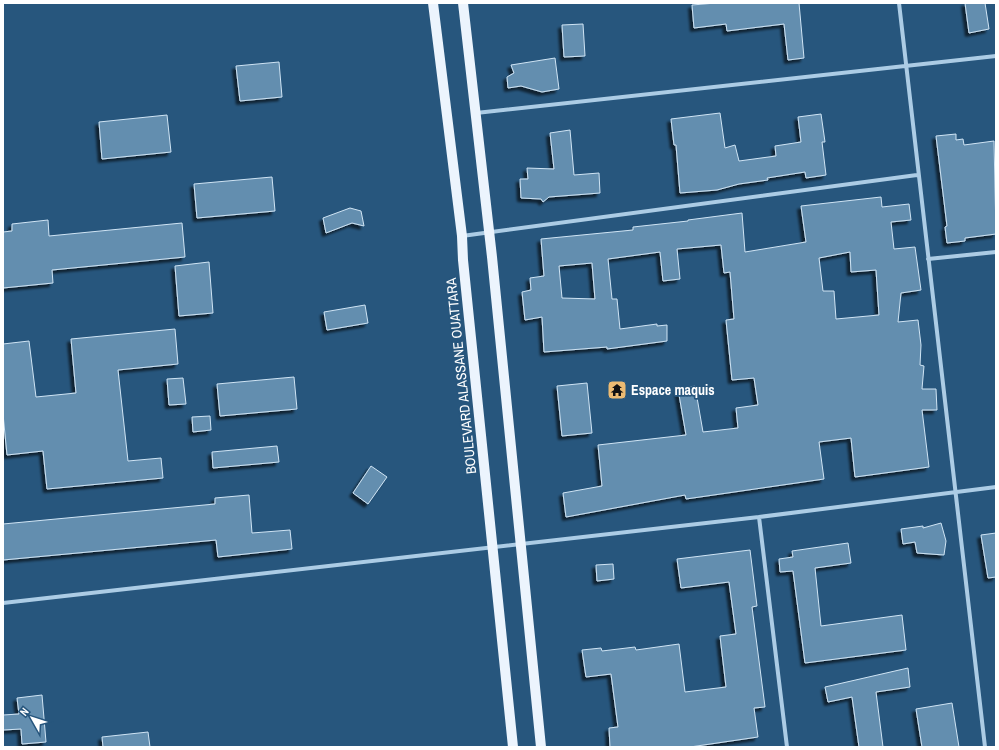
<svg xmlns="http://www.w3.org/2000/svg" width="999" height="750" font-family="'Archivo Narrow',sans-serif">
  <style>
    .building { fill: #648eaf; stroke: #cfe4f4; fill-rule: evenodd; filter: url(#shadow) }
    .lines { fill: none; stroke-linecap: round; stroke-linejoin: round }
    .minor { stroke: #accce5; stroke-width: 4 }
    .primary { stroke: #ecf4fd; stroke-width: 10 }
    .labels { text-anchor: middle; dominant-baseline: central; stroke-width: 3.5; stroke-linejoin: round; paint-order: stroke }
    .street-label { font-size: 14px; fill: #fff; stroke: #27567d }
    .poi-label { font-size: 14px; font-weight: bold; fill: #fff; stroke: #27567d; text-anchor: start }
  </style>
  <defs>
    <filter id="shadow"><feDropShadow dx="-3.5" dy="3.5" stdDeviation="1" flood-color="#0009"/></filter>
  </defs>
  <rect width="100%" height="100%" fill="#27567d"/>
  <path class="building" d="M 716,3 L 799,3 L 804,58 L 788,60 L 784,24 L 727,31 L 726,24 L 694,28 L 692,5 Z
    M 965,3 L 985,3 L 989,29 L 969,33 Z
    M 583,24 L 585,56 L 564,57 L 562,25 Z
    M 555,58 L 559,89 L 542,92 L 521,86 L 508,88 L 507,77 L 514,73 L 511,65 Z
    M 279,62 L 282,97 L 240,101 L 236,66 Z
    M 720,113 L 725,148 L 735,145 L 739,161 L 776,156 L 775,146 L 801,142 L 798,117 L 821,114 L 825,142 L 822,142 L 826,175 L 806,178 L 805,172 L 767,178 L 768,180 L 739,184 L 717,190 L 680,193 L 676,145 L 674,145 L 671,119 Z
    M 167,115 L 171,152 L 102,159 L 99,122 Z
    M 570,130 L 574,175 L 599,173 L 600,193 L 549,197 L 543,202 L 541,199 L 521,198 L 520,179 L 528,179 L 527,168 L 554,169 L 550,133 Z
    M 956,134 L 956,140 L 963,139 L 964,145 L 994,141 L 996,234 L 965,238 L 965,241 L 947,243 L 945,227 L 947,226 L 936,136 Z
    M 272,177 L 275,211 L 197,218 L 194,184 Z
    M 881,197 L 882,207 L 909,204 L 911,220 L 891,222 L 894,249 L 915,247 L 921,290 L 901,293 L 898,322 L 918,320 L 921,345 L 920,365 L 924,366 L 922,389 L 936,389 L 937,410 L 922,410 L 929,467 L 855,477 L 851,438 L 819,442 L 824,479 L 686,499 L 685,495 L 566,517 L 563,493 L 602,486 L 598,445 L 686,435 L 678,389 L 695,386 L 703,432 L 738,428 L 736,408 L 758,405 L 754,378 L 732,380 L 726,320 L 734,319 L 730,272 L 724,273 L 721,245 L 677,249 L 680,279 L 663,281 L 660,252 L 608,259 L 612,299 L 617,299 L 620,329 L 657,324 L 657,326 L 667,325 L 667,341 L 607,349 L 607,347 L 544,352 L 542,317 L 525,320 L 522,292 L 531,290 L 530,278 L 544,276 L 541,239 L 633,230 L 633,227 L 688,221 L 688,220 L 742,213 L 745,252 L 806,242 L 801,206 ZM 850,252 L 851,272 L 876,270 L 879,315 L 836,319 L 834,291 L 823,291 L 819,258 ZM 592,263 L 595,299 L 562,298 L 559,266 Z
    M 350,208 L 361,211 L 364,226 L 352,223 L 326,233 L 323,218 Z
    M 48,220 L 49,236 L 182,223 L 185,257 L 52,270 L 53,283 L 3,288 L 3,232 L 12,231 L 12,224 Z
    M 209,262 L 213,313 L 179,316 L 175,266 Z
    M 365,305 L 368,323 L 327,330 L 324,312 Z
    M 175,329 L 178,364 L 118,370 L 128,461 L 161,458 L 163,478 L 47,489 L 43,451 L 7,455 L 3,414 L 3,344 L 29,341 L 36,397 L 76,393 L 71,339 Z
    M 294,377 L 297,409 L 220,416 L 217,384 Z
    M 183,378 L 186,404 L 169,405 L 167,379 Z
    M 587,383 L 592,433 L 562,436 L 557,386 Z
    M 210,416 L 211,430 L 193,432 L 192,417 Z
    M 277,446 L 279,462 L 213,468 L 212,452 Z
    M 371,466 L 387,477 L 368,504 L 353,493 Z
    M 249,495 L 252,533 L 290,530 L 292,549 L 218,557 L 216,540 L 3,560 L 3,524 L 215,504 L 215,498 Z
    M 941,523 L 946,541 L 944,555 L 917,553 L 915,542 L 903,544 L 901,529 L 923,526 L 923,528 Z
    M 996,533 L 996,577 L 988,578 L 981,535 Z
    M 848,543 L 851,563 L 815,568 L 821,626 L 902,615 L 906,650 L 805,663 L 793,571 L 780,572 L 779,559 L 793,557 L 792,551 Z
    M 750,550 L 757,606 L 752,607 L 765,707 L 754,708 L 758,737 L 690,747 L 610,747 L 609,728 L 618,727 L 611,674 L 586,677 L 582,650 L 601,648 L 602,651 L 635,647 L 636,650 L 679,644 L 685,692 L 726,687 L 720,636 L 736,634 L 729,582 L 681,588 L 677,559 Z
    M 613,564 L 614,579 L 597,581 L 596,565 Z
    M 908,668 L 910,687 L 876,692 L 883,747 L 859,747 L 852,697 L 828,702 L 825,687 Z
    M 42,695 L 46,742 L 22,744 L 21,729 L 3,730 L 3,715 L 19,714 L 17,698 Z
    M 952,703 L 959,747 L 922,747 L 916,709 Z
    M 148,732 L 150,747 L 103,747 L 102,737 Z"/>
  <g class="lines">
    <path class="minor" d="M 899,3 L 985,747
      M 476,113 L 996,56
      M 462,236 L 917,175
      M 928,259 L 996,252
      M 759,517 L 787,747
      M 3,603 L 759,517 L 996,487"/>
    <path class="primary" d="M 433,3 L 462,236 L 463,260 L 513,747
      M 463,3 L 492,257 L 541,747"/>
  </g>
  <defs>
    <symbol id="temple-square" viewBox="-11 -11 22 22"><rect x="-9" y="-9" width="18" height="18" rx="4" fill="#edbb72" stroke="#27567d"/><path d="M0-6L5-2H3V0L6.5 2.5H4V6H1.5V3h-3V6H-4V2.5H-6.5L-3 0V-2H-5Z" fill="#111"/></symbol>
  </defs>
  <g fill-rule="evenodd">
    <use href="#temple-square" x="606" y="379" width="22" height="22"/>
  </g>
  <g class="labels">
    <g class="street-label">
      <text transform="translate(461 376) rotate(-96)">BOULEVARD ALASSANE OUATTARA</text>
    </g>
    <g class="poi-label">
      <text x="631" y="390">Espace maquis</text>
    </g>
  </g>
  <rect width="999" height="750" fill="none" stroke="#ffffff" stroke-width="8"/>
  <g transform="translate(32 718) rotate(309)" stroke="#27567d" stroke-width="3" paint-order="stroke">
  <path d="M0-3L7 15L0 10L-7 15Z" fill="#ffffff"/>
  <text y="-6" font-size="11" font-weight="bold" text-anchor="middle" fill="#ffffff">N</text>
  </g>
</svg>
